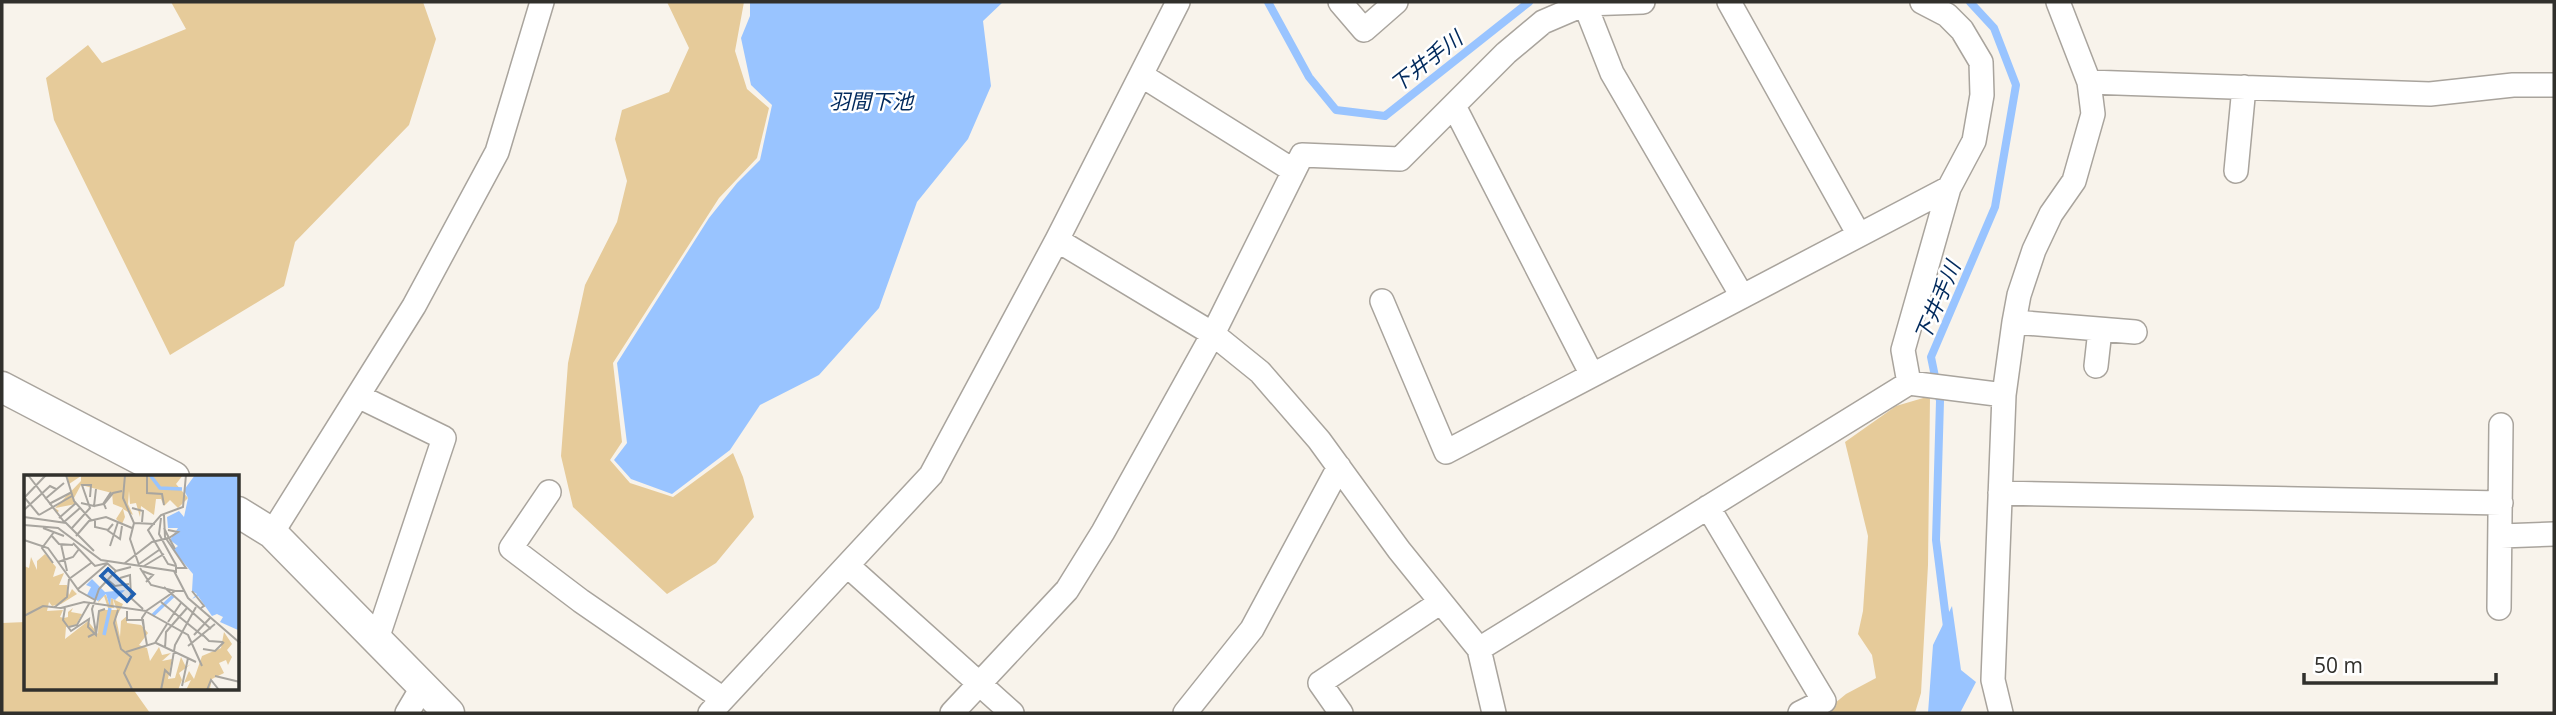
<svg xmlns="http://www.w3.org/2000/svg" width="2556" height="715" font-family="'Open Sans','Noto Sans JP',sans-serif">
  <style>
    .green { fill: #e6cb9a }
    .water { fill: #99c4ff }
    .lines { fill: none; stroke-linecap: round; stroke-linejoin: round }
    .stream { stroke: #99c4ff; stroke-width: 8 }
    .minor-casing { stroke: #a9a49d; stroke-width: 26 }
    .tertiary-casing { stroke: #a9a49d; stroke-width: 33 }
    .minor { stroke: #fff; stroke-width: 23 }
    .tertiary { stroke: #fff; stroke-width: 30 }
    .labels { text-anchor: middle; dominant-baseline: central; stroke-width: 5; stroke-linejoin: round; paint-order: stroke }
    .water-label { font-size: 21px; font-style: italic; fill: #00295c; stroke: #fff }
    .inset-river { fill: none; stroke: #99c4ff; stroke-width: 3.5 }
    .inset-road { fill: none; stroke: #a8a59f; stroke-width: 2 }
    .view { fill: #2060b1; fill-opacity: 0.15; stroke: #2060b1; stroke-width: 3.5 }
    .inset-edge { fill: none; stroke: #31302c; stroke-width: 3.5 }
  </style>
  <rect width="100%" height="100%" fill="#f8f3eb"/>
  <path class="green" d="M 171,2 L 423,2 L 436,39 L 409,125 L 295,242 L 284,286 L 170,355 L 54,120 L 46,78 L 88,45 L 102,63 L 186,29 Z
    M 667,2 L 744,2 L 735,51 L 747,89 L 769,108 L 757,158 L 719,198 L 613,363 L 622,442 L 610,460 L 630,483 L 673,497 L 733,453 L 743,477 L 754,517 L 716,563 L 667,594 L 573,507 L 561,456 L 568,363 L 585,285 L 617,222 L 627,181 L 615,139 L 622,110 L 669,92 L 689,48 Z
    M 1930,396 L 1928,565 L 1921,693 L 1915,713 L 1823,713 L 1846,694 L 1876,678 L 1872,655 L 1858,634 L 1863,611 L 1868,536 L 1845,442 L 1896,406 Z
    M 26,622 L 26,689 L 133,689 L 150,713 L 2,713 L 2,623 Z"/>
  <path class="water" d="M 750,2 L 1003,2 L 983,21 L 991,86 L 968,139 L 917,202 L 879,308 L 819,375 L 760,405 L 730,450 L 672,494 L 631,479 L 614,460 L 627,443 L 617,363 L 709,218 L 737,183 L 760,160 L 772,105 L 751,85 L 741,38 L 750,16 Z
    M 1952,606 L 1961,670 L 1976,682 L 1960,713 L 1928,713 L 1933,645 Z"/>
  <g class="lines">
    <path class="stream" d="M 1268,2 L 1309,77 L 1336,110 L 1385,116 L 1529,2
      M 1947,627 L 1936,540 L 1940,401 L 1931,357 L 1995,207 L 2016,85 L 1994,28 L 1970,2"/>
    <defs>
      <path id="minor" d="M 1340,2 L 1364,30 L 1396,2
        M 1584,2 L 1612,73 L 1742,296
        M 1729,2 L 1859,235
        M 1141,75 L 1294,171
        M 2089,82 L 2430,94 L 2513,85 L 2554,85
        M 1454,106 L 1592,375
        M 2236,171 L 2244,87
        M 1057,240 L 1213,334 L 1260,372 L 1319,440 L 1399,550 L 1479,649 L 1494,713
        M 1382,301 L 1446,452 L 1949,188
        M 2014,322 L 2135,332
        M 2096,366 L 2100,330
        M 1909,383 L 1903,350 L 1949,188 L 1974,141 L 1982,95 L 1981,62 L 1962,30 L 1947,15 L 1922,2
        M 358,396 L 444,438 L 377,639
        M 549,492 L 511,548 L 581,601 L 723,699
        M 2000,493 L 2501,503
        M 1708,507 L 1824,701 L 1800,713
        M 272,533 L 414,306 L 497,152 L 542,2
        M 2501,536 L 2554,534
        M 848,566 L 1012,713
        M 2499,608 L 2501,425
        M 1479,649 L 1909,383 L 2004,395
        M 407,713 L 423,686
        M 710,713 L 931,475 L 1057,240 L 1178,2
        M 952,713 L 1067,590 L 1103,532 L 1213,334 L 1302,155 L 1400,159 L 1506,53 L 1543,22 L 1585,4 L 1643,2
        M 1185,713 L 1252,629 L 1339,467
        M 1341,713 L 1320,683 L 1441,602
        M 2001,713 L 1993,680 L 2004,395 L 2014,322 L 2019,295 L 2034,250 L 2051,214 L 2074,181 L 2093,114 L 2089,82 L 2058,2"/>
      <path id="tertiary" d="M 2,387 L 174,477
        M 238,512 L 272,533 L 449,713"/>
    </defs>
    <use href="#minor" class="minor-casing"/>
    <use href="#tertiary" class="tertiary-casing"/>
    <use href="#minor" class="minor"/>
    <use href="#tertiary" class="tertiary"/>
  </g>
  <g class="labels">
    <g class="water-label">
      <text transform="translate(1426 61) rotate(-38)">下井手川</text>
      <text x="871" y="101">羽間下池</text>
      <text transform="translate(1937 301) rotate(-67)">下井手川</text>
    </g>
  </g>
  <g transform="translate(24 475)">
    <rect width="215" height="215" fill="#f8f3eb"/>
    <path d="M 43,0 L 159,0 L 152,9 L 164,23 L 154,33 L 146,25 L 140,31 L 137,24 L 132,24 L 130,40 L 117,31 L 116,42 L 112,28 L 106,29 L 105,16 L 104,29 L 109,40 L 99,34 L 101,42 L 98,49 L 92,44 L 99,33 L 89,29 L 88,18 L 57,10 L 50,23 L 52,29 L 31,33 L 35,36 L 32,38 L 31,33 L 57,6 L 57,1 L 45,9 ZM 21,79 L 32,92 L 29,102 L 40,98 L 35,110 L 43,110 L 45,120 L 48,114 L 53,119 L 37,129 L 28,131 L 25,127 L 23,136 L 39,135 L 36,142 L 40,143 L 44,142 L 44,137 L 49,133 L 47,137 L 58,139 L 52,150 L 42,152 L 41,164 L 64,146 L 74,159 L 75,135 L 93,135 L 89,124 L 90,133 L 84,133 L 80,121 L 74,128 L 76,121 L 82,120 L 86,131 L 87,123 L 99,129 L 92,143 L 96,162 L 97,146 L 103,141 L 103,148 L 117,150 L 124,158 L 115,170 L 123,173 L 126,186 L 135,172 L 138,180 L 147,178 L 138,186 L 148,184 L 144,204 L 151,203 L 157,182 L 162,192 L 167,189 L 155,198 L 158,205 L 154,215 L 0,215 L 0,91 L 5,93 L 7,82 L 13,95 L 13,86 ZM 200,157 L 208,169 L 203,175 L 208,182 L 204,190 L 202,185 L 195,188 L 200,198 L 188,204 L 186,213 L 192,215 L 162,215 L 167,205 L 160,208 L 165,196 L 170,204 L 178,181 L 197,173 Z" fill="#e6cb9a"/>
    <path d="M 171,0 L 215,0 L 214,155 L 196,147 L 199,142 L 193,139 L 188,141 L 174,121 L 168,124 L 173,119 L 168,116 L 169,99 L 149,75 L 154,71 L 146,65 L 154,53 L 144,53 L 143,42 L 155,36 L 160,42 L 164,23 L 160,15 ZM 68,104 L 81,117 L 101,115 L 91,125 L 87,123 L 86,132 L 82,119 L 74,126 L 63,120 L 67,112 L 62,110 Z" fill="#99c4ff"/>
    <path class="inset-river" d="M 126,0 L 136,13 L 158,14M 129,140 L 149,121M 80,160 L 86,133"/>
    <path class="inset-road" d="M 4,0 L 41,48M 42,0 L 50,26 L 67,45M 101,0 L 99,23 L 110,48 L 106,64 L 115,90M 123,0 L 123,18 L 138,19 L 140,30M 0,22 L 15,40M 0,23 L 22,0M 21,24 L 40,8M 57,28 L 70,31 L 72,14M 25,29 L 48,17M 70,31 L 79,29 L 87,17M 108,33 L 119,36 L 118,47M 82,34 L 80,29 L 89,18 L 98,16M 0,35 L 26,11 L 32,14M 15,40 L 48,21M 140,40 L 141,62 L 162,93 L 152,93M 0,42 L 42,48 L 70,76M 35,43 L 52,28M 137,43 L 135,59 L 152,90M 71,45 L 71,52 L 84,55 L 89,49M 40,47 L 56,33M 110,48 L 131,49M 0,50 L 34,53 L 77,85 L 150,96 L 164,123 L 216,168M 19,53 L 40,61M 48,53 L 66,33 L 58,10 L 67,10 L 66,22M 140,53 L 145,63 L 154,57 L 144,55M 83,55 L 96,64 L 98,51M 27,60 L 35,69 L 49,70M 52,61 L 65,46 L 82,42 L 108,53M 0,65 L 24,73 L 55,116 L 71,125M 49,68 L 71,91 L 83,88 L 92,96M 37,69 L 43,96M 86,71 L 94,47M 34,87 L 49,82 L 55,74M 29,88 L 18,73 L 30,57M 101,88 L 128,67 L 145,63 L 151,74M 115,89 L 135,75M 120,91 L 140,79M 116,93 L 127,110 L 151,116M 118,96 L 129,100 L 122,107M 152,98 L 152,91 L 144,89 L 124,55 L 137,40 L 159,32 L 162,0M 96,103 L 106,100 L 107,123 L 119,134M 45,104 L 67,88M 84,105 L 91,111 L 105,109M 140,112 L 187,154M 54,114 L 84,88M 168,116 L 180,131 L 177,133M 137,127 L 179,161M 31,132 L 43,122 L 45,104M 41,133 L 39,145 L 47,156 L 65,144 L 64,152 L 72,160 L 75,136 L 81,134M 94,135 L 90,148 L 97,174 L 107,182 L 100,198 L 108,214M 103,136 L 103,145 L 119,145 L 120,153M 121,136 L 164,160 L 178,191M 122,137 L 118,143 L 123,170M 0,141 L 19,131 L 37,133 L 60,127 L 122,136 L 151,116 L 160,116M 144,147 L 157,128M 45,152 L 53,150 L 66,127M 170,160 L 186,143M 179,160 L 185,166 L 199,167M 64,162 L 72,158 L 68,134 L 75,114 L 92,96 L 107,92M 132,168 L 172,187M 164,171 L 191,149M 141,173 L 142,157 L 163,133M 179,174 L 191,176 L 200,167M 102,177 L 131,168 L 143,149M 191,201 L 216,207M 158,211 L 164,183M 137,215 L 141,195 L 146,200 L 151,170 L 172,132M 183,215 L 187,205 L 195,215"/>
    <path class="view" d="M 84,94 L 110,119 L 103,126 L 77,101 Z"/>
    <rect width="215" height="215" class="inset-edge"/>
  </g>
  <rect width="2556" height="715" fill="none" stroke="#31302c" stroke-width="7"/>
  <path d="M2304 673v10h192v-10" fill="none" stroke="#31302c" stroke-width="3.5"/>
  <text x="2314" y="673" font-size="21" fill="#31302c" stroke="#ffffff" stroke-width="5" paint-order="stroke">50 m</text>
</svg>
